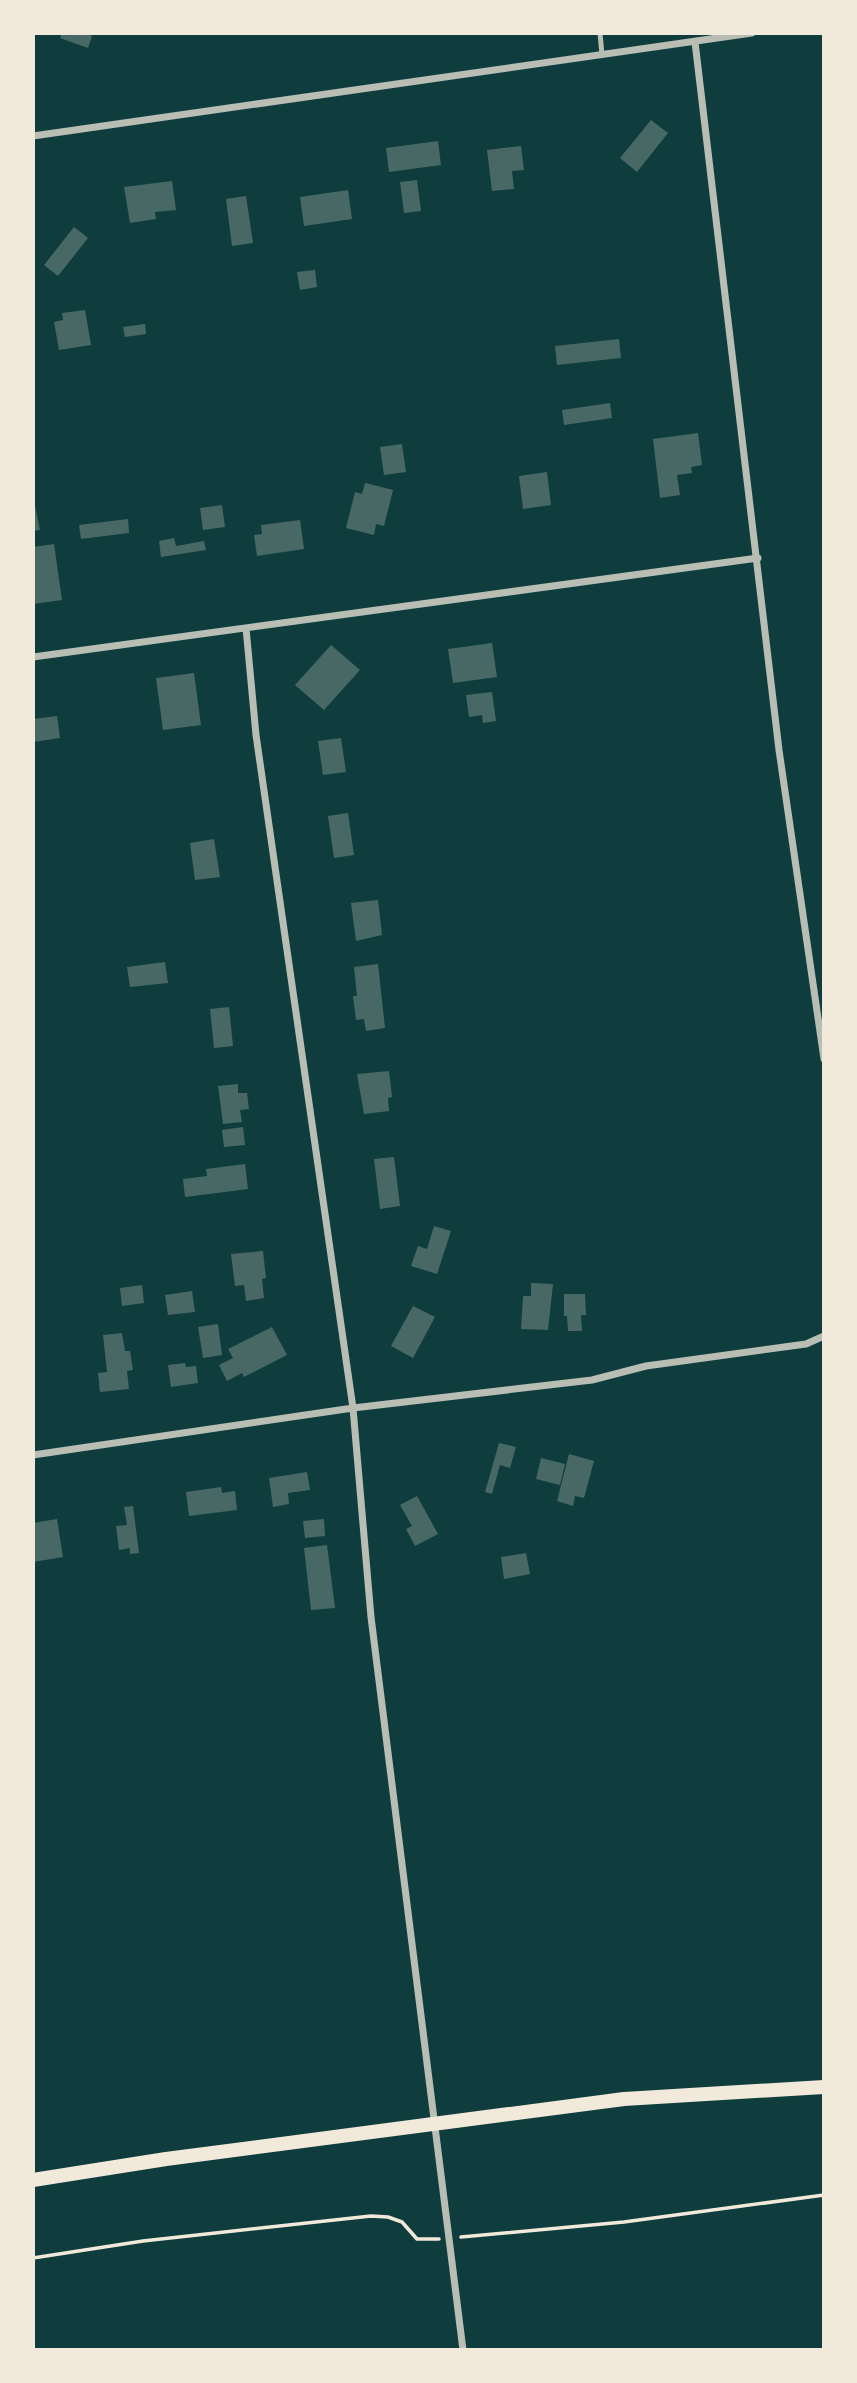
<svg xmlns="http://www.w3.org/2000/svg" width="857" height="2383" font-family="'Archivo Narrow',sans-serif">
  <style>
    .building { fill: #486865 }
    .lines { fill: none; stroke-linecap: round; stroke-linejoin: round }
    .path { stroke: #f1e9da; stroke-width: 3.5 }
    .service { stroke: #b8beb3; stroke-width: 5 }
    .minor { stroke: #b8beb3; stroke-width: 7 }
    .secondary { stroke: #f1e9da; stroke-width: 14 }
  </style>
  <rect width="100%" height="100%" fill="#0f3d3e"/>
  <path class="building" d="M 62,33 L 86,33 L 92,36 L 88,48 L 60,38 Z
    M 651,120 L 668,133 L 637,172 L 620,158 Z
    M 438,141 L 441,165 L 389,172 L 386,148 Z
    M 521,146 L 524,170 L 512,171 L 514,189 L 492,191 L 487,150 Z
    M 417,180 L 421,211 L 404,213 L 400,182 Z
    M 172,181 L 176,210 L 155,212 L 156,219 L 130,223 L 124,187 Z
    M 348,190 L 352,219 L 304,226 L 300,197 Z
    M 246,196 L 253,243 L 232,246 L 226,199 Z
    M 74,227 L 88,238 L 58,276 L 44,265 Z
    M 315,270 L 317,287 L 300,290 L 297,272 Z
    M 85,310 L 91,345 L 59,350 L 54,322 L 63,320 L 62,313 Z
    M 145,324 L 146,334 L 125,337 L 123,327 Z
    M 619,339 L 621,358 L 557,365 L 555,346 Z
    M 610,403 L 612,418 L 564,425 L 562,410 Z
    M 698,433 L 702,465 L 691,467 L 692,473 L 677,475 L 680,495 L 660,498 L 653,439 Z
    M 402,444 L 406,472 L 384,475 L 380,447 Z
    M 547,472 L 551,505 L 523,509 L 519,476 Z
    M 365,483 L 393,490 L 384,526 L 376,524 L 374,535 L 346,528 L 355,492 L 362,494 Z
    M 33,496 L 40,530 L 33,531 Z
    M 222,505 L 225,527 L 203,530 L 200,508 Z
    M 128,519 L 129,533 L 81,539 L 79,525 Z
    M 300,520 L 304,549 L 257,556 L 254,535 L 262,534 L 261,525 Z
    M 174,538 L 176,546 L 204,541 L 206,550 L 161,557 L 159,541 Z
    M 54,544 L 62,600 L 33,604 L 33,547 Z
    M 492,643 L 497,677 L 453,683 L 448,649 Z
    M 331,645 L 360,670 L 324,710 L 295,685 Z
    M 194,673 L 201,725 L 163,730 L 156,678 Z
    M 492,692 L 496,721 L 483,723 L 482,715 L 469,717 L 466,695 Z
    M 57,716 L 60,738 L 33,742 L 33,719 Z
    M 341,738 L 346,772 L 323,775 L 318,741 Z
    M 348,813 L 354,855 L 334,858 L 328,816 Z
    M 214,839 L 220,877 L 195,880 L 190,843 Z
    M 378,900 L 382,935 L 356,941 L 351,903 Z
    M 165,962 L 168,983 L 130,987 L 127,967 Z
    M 378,964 L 385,1028 L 366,1031 L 364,1019 L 356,1020 L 353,996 L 357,996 L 354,967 Z
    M 229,1007 L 233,1046 L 214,1048 L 210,1009 Z
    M 389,1071 L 392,1097 L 388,1098 L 389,1111 L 364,1114 L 357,1074 Z
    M 238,1084 L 238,1093 L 247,1093 L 249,1109 L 240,1110 L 242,1122 L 223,1124 L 218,1086 Z
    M 243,1127 L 245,1145 L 224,1147 L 222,1130 Z
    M 394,1157 L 400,1206 L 380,1209 L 374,1159 Z
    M 245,1164 L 248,1189 L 185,1197 L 183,1179 L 207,1176 L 206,1169 Z
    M 434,1226 L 451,1231 L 437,1274 L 411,1266 L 418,1246 L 427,1249 Z
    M 263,1251 L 266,1278 L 262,1279 L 264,1298 L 246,1301 L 244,1285 L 235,1286 L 231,1254 Z
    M 531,1283 L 553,1284 L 548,1330 L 521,1329 L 523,1296 L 531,1296 Z
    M 142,1285 L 144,1303 L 122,1306 L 120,1288 Z
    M 192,1291 L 195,1312 L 168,1315 L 165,1295 Z
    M 564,1294 L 585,1294 L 586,1315 L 581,1315 L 582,1331 L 568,1331 L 567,1316 L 564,1316 Z
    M 413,1306 L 435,1317 L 413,1358 L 391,1346 Z
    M 218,1324 L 222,1355 L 203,1358 L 198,1327 Z
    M 272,1327 L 287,1355 L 244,1377 L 242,1373 L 227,1381 L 219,1365 L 233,1358 L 228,1349 Z
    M 122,1333 L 125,1351 L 130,1351 L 133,1370 L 127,1371 L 129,1389 L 100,1392 L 98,1373 L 107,1372 L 103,1335 Z
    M 185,1363 L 186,1367 L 196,1366 L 198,1383 L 171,1387 L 168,1365 Z
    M 499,1443 L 516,1447 L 510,1468 L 500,1465 L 492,1494 L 485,1492 Z
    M 569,1454 L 594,1461 L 584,1498 L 575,1496 L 573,1506 L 557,1501 Z
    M 541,1458 L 565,1464 L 560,1485 L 536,1479 Z
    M 307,1472 L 310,1490 L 288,1493 L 289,1504 L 273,1507 L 269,1478 Z
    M 221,1487 L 222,1493 L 235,1491 L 237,1510 L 189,1516 L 186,1492 Z
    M 417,1496 L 438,1534 L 415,1546 L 406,1529 L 412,1526 L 400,1505 Z
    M 133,1506 L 139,1553 L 130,1554 L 130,1548 L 119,1550 L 116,1526 L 127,1525 L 124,1507 Z
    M 57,1519 L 63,1557 L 33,1562 L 33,1523 Z
    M 324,1519 L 325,1536 L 305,1538 L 303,1521 Z
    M 327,1545 L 335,1608 L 311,1610 L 304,1548 Z
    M 526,1553 L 530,1574 L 504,1579 L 501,1557 Z"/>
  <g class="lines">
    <path class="path" d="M 461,2237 L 624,2222 L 824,2195
      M 33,2258 L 143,2241 L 371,2216 L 388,2217 L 402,2222 L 417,2239 L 439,2239"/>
    <path class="service" d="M 600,33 L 602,55"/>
    <path class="minor" d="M 695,42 L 779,750 L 824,1059
      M 33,136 L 752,33
      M 246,628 L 256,735 L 353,1408 L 371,1617 L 463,2350
      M 33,657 L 758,558
      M 33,1455 L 353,1408 L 592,1380 L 646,1366 L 806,1344 L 824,1336"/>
    <path class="secondary" d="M 33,2180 L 166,2159 L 624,2099 L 824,2087"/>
  </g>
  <rect width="857" height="2383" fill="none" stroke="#f1e9da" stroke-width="70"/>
</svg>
